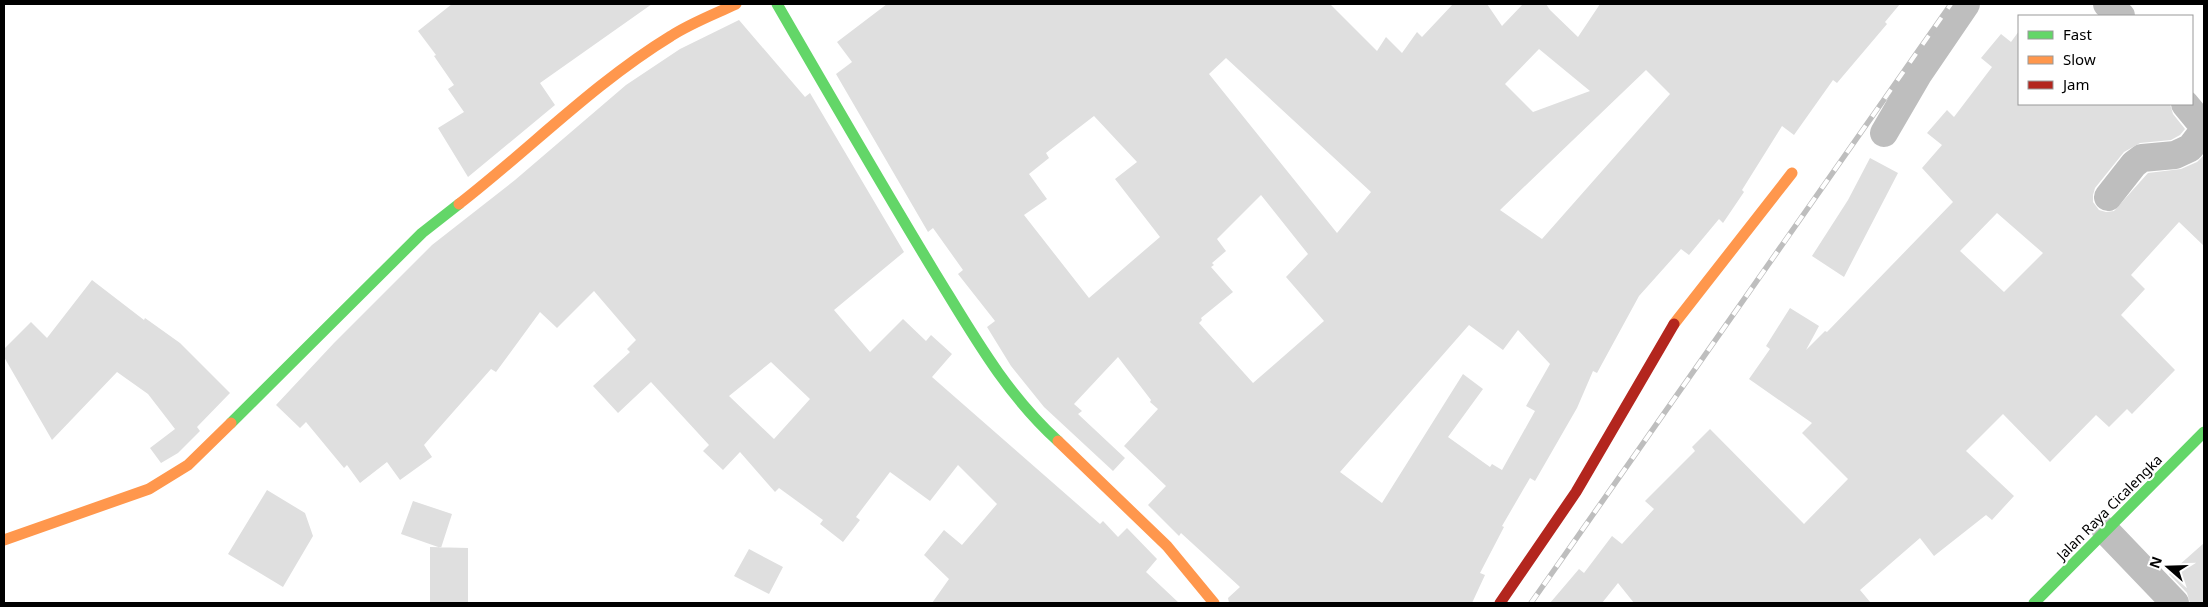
<svg xmlns="http://www.w3.org/2000/svg" width="2208" height="607" font-family="'Noto Sans',sans-serif">
  <style>
    .building { fill: #dfdfdf; fill-rule: evenodd }
    .lines { fill: none; stroke-linecap: round; stroke-linejoin: round }
    .street { stroke: #bebebe; stroke-width: 28 }
    .fast { stroke: #63d668; stroke-width: 11 }
    .slow { stroke: #ff974d; stroke-width: 11 }
    .jam { stroke: #b3261e; stroke-width: 11 }
    .rail-casing { stroke: #bebebe; stroke-width: 5.5 }
    .rail { stroke: #fff; stroke-width: 4; stroke-dasharray: 11; stroke-linecap: butt }
    .labels { text-anchor: middle; dominant-baseline: central; stroke-width: 4.5; stroke-linejoin: round; paint-order: stroke }
    .street-label { font-size: 14px; fill: #000; stroke: #fff }
  </style>
  <rect width="100%" height="100%" fill="#fff"/>
  <path class="building" d="M 452,4 L 652,4 L 540,83 L 555,105 L 468,177 L 438,128 L 464,112 L 448,89 L 454,85 L 434,56 L 436,55 L 418,31 Z
    M 887,4 L 1330,4 L 1377,51 L 1386,37 L 1402,53 L 1417,32 L 1422,37 L 1453,4 L 1487,4 L 1502,26 L 1523,4 L 1546,4 L 1550,10 L 1578,37 L 1600,4 L 1900,4 L 1885,22 L 1887,24 L 1837,83 L 1833,80 L 1794,135 L 1782,126 L 1742,190 L 1744,192 L 1723,223 L 1719,219 L 1689,255 L 1681,249 L 1639,296 L 1597,373 L 1593,371 L 1577,408 L 1535,481 L 1530,478 L 1502,526 L 1504,527 L 1480,573 L 1485,575 L 1472,603 L 1229,603 L 1228,598 L 1240,587 L 1181,533 L 1179,536 L 1148,505 L 1166,486 L 1124,446 L 1158,409 L 1150,402 L 1151,400 L 1118,357 L 1074,404 L 1082,411 L 1078,414 L 1125,458 L 1113,471 L 1044,407 L 1011,366 L 987,327 L 995,321 L 958,274 L 963,270 L 933,228 L 928,232 L 836,74 L 852,62 L 837,42 ZM 1539,49 L 1590,91 L 1533,112 L 1505,84 ZM 1226,58 L 1371,192 L 1337,233 L 1209,74 ZM 1646,70 L 1670,94 L 1542,239 L 1500,210 ZM 1094,116 L 1137,162 L 1115,179 L 1160,237 L 1089,298 L 1024,215 L 1047,199 L 1029,174 L 1049,158 L 1046,153 ZM 1261,195 L 1308,254 L 1286,277 L 1324,321 L 1253,383 L 1199,323 L 1202,320 L 1201,318 L 1233,292 L 1211,267 L 1214,265 L 1212,263 L 1226,251 L 1217,239 ZM 1469,325 L 1503,350 L 1518,330 L 1550,364 L 1526,406 L 1535,411 L 1502,470 L 1492,464 L 1490,467 L 1448,437 L 1483,389 L 1463,374 L 1382,503 L 1340,472 Z
    M 739,20 L 805,97 L 810,93 L 904,252 L 834,310 L 870,352 L 903,319 L 926,341 L 931,335 L 952,354 L 932,377 L 1100,524 L 1103,521 L 1118,537 L 1127,528 L 1157,559 L 1146,572 L 1179,603 L 932,603 L 949,579 L 924,555 L 944,530 L 962,545 L 997,504 L 958,465 L 930,501 L 890,472 L 856,517 L 860,520 L 843,542 L 820,524 L 823,520 L 779,488 L 775,492 L 740,452 L 723,470 L 703,451 L 709,445 L 651,382 L 618,413 L 593,386 L 630,352 L 627,349 L 636,340 L 594,291 L 557,328 L 540,312 L 496,372 L 491,369 L 424,445 L 432,457 L 400,480 L 387,462 L 360,483 L 347,465 L 344,468 L 306,422 L 300,428 L 276,405 L 334,343 L 432,245 L 515,180 L 626,85 L 680,49 ZM 771,362 L 810,399 L 774,439 L 729,396 Z
    M 2019,31 L 2019,104 L 2170,104 L 2173,114 L 2185,129 L 2180,135 L 2171,140 L 2140,143 L 2124,152 L 2095,188 L 2093,195 L 2093,202 L 2099,210 L 2106,212 L 2114,211 L 2148,173 L 2181,169 L 2197,162 L 2204,155 L 2204,246 L 2179,222 L 2131,275 L 2145,289 L 2121,315 L 2175,370 L 2132,414 L 2127,409 L 2109,427 L 2096,415 L 2050,462 L 2003,414 L 1966,451 L 2014,496 L 1992,520 L 1986,515 L 1934,556 L 1920,538 L 1860,590 L 1871,603 L 1634,603 L 1618,583 L 1602,603 L 1550,603 L 1579,569 L 1584,573 L 1612,536 L 1622,544 L 1654,509 L 1645,501 L 1695,451 L 1692,447 L 1710,429 L 1804,524 L 1848,479 L 1802,433 L 1812,423 L 1749,379 L 1770,349 L 1766,346 L 1790,308 L 1819,326 L 1806,350 L 1825,331 L 1827,332 L 1953,202 L 1922,168 L 1942,145 L 1927,133 L 1947,110 L 1954,117 L 1992,67 L 1981,58 L 2001,34 L 2011,42 ZM 1997,213 L 2043,253 L 2004,292 L 1960,251 Z
    M 1870,158 L 1898,173 L 1844,277 L 1812,256 L 1848,200 Z
    M 92,280 L 144,320 L 145,318 L 180,343 L 230,393 L 197,427 L 200,431 L 178,453 L 161,463 L 150,448 L 175,429 L 148,394 L 117,372 L 52,440 L 4,357 L 4,349 L 31,322 L 47,338 Z
    M 267,490 L 305,513 L 313,536 L 283,587 L 228,554 Z
    M 413,501 L 452,514 L 441,548 L 401,534 Z
    M 2204,543 L 2204,603 L 2190,603 L 2187,593 L 2169,574 Z
    M 430,547 L 468,548 L 468,603 L 430,603 Z
    M 749,549 L 783,567 L 769,594 L 734,576 Z"/>
  <g class="lines">
    <path class="street" d="M 2107,4 L 2121,16
      M 2185,104 L 2204,127
      M 1884,133 L 1919,73 L 1966,4
      M 2108,197 L 2134,164 L 2142,158 L 2175,155 L 2190,148 L 2204,130
      M 2106,531 L 2175,603"/>
    <path class="fast" d="M 777,4 C 829,94 881,184 935,273 C 972,333 1005,393 1058,441
      M 231,423 L 422,233 L 459,204
      M 2034,603 L 2204,432"/>
    <path class="slow" d="M 459,204 C 530,149 594,83 671,36 C 691,23 715,14 736,4
      M 1674,324 L 1792,173
      M 1058,441 L 1167,546 L 1214,603
      M 4,540 L 149,489 L 188,465 L 231,423"/>
    <path class="jam" d="M 1500,603 L 1576,492 L 1674,324"/>
    <defs>
      <path id="rail" d="M 1531,603 L 1951,4"/>
    </defs>
    <use href="#rail" class="rail-casing"/>
    <use href="#rail" class="rail"/>
  </g>
  <g class="labels">
    <g class="street-label">
      <text transform="translate(2109 507) rotate(-45)">Jalan Raya Cicalengka</text>
    </g>
  </g>
  <rect width="2208" height="607" fill="none" stroke="#000000" stroke-width="10"/>
  <rect x="2018" y="15" width="175" height="90" fill="#ffffff" stroke="#999999"/>
  <rect x="2028" y="31" width="25" height="8" fill="#63d668" stroke="#999999"/>
  <text x="2063" y="40" font-size="15" fill="#000000">Fast</text>
  <rect x="2028" y="56" width="25" height="8" fill="#ff974d" stroke="#999999"/>
  <text x="2063" y="65" font-size="15" fill="#000000">Slow</text>
  <rect x="2028" y="81" width="25" height="8" fill="#b3261e" stroke="#999999"/>
  <text x="2063" y="90" font-size="15" fill="#000000">Jam</text>
  <g transform="translate(2168 567) rotate(290)" stroke="#ffffff" stroke-width="4" paint-order="stroke">
  <path d="M0-4L9 19L0 12L-9 19Z" fill="#000000"/>
  <text y="-8" font-size="14" font-weight="bold" text-anchor="middle" fill="#000000">N</text>
  </g>
</svg>
